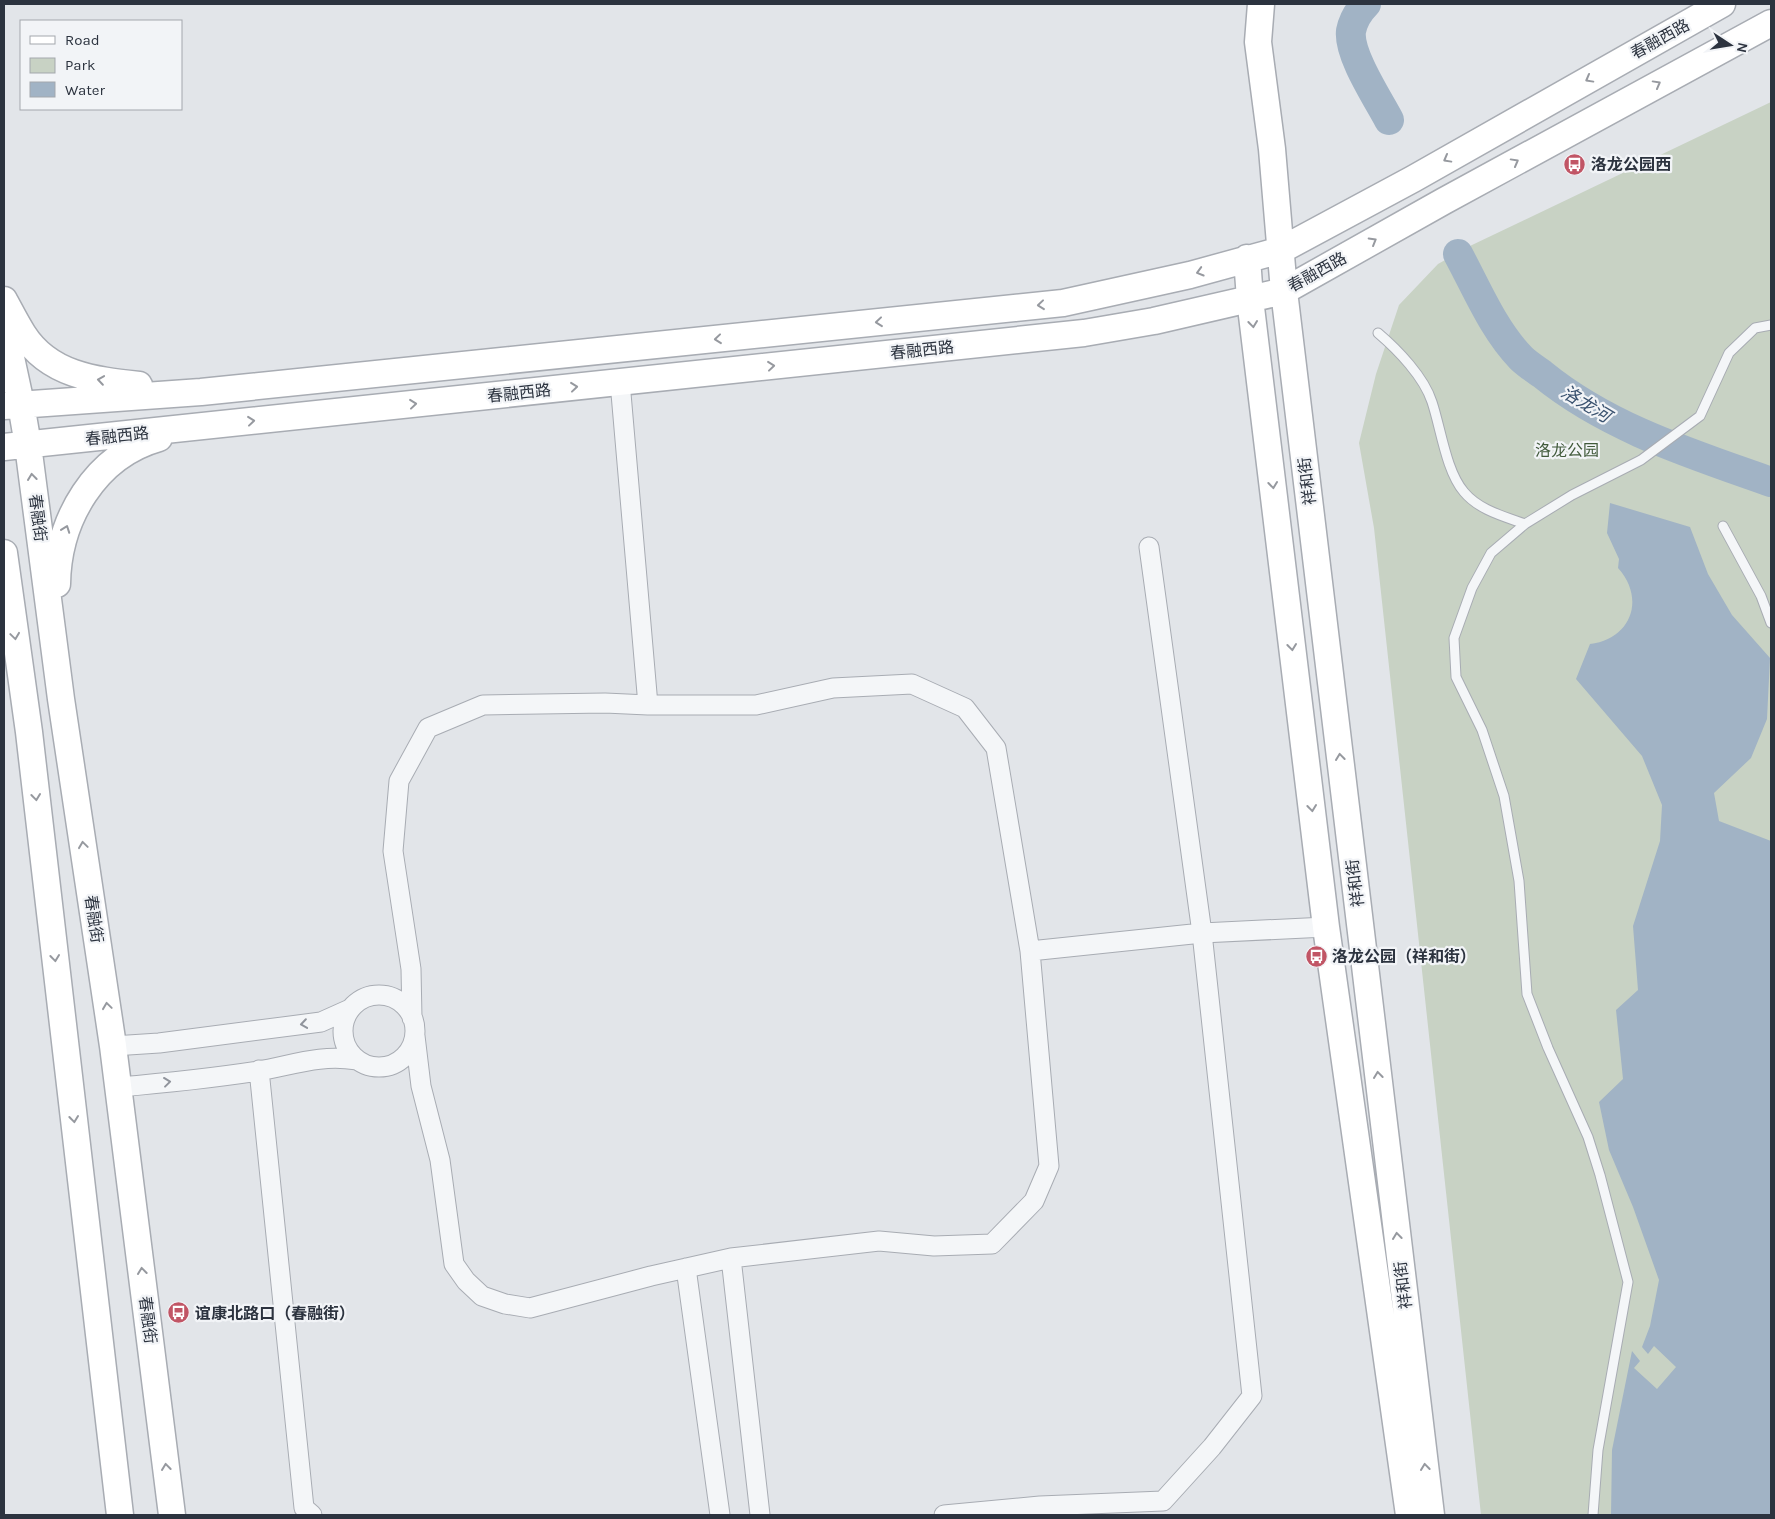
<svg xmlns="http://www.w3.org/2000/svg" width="1775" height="1519" font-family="Karla,'Noto Sans SC',sans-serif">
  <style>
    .green { fill: #c8d2c4 }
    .water { fill: #a1b3c5 }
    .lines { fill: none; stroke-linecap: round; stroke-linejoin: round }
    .river { stroke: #a1b3c5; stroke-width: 30 }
    .lane-casing { stroke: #a8acb3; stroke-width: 11 }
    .street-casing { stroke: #a8acb3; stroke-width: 21 }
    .secondary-casing { stroke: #a8acb3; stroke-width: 29 }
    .lane { stroke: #f4f6f8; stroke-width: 9 }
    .street { stroke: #f4f6f8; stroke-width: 19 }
    .secondary { stroke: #fff; stroke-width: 26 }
    .oneway { stroke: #96999f }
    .oneway2 { stroke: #90949c }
    .labels { text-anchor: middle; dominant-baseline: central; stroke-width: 4.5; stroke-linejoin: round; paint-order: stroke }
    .street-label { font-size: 16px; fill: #2c333f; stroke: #f2f4f7 }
    .poi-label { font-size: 16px; font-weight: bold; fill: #2c333f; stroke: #f2f4f7; text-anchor: start }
    .park-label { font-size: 16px; fill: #415a3b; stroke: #f2f4f7 }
    .water-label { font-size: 18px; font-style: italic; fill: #3a526f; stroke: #f2f4f7 }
  </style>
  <rect width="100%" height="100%" fill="#e2e5e9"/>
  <path class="green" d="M 1771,102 L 1771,1515 L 1481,1515 L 1374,528 L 1359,443 L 1376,374 L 1399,305 L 1438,264 L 1472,245 Z"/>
  <path class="water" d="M 1610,503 L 1690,527 L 1708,574 L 1732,615 L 1770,658 L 1767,719 L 1751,758 L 1714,793 L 1719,821 L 1771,841 L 1771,1515 L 1611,1515 L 1612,1450 L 1632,1351 L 1640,1361 L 1634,1368 L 1657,1389 L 1676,1367 L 1654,1346 L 1648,1354 L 1642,1347 L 1650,1326 L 1659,1280 L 1633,1207 L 1609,1150 L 1599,1102 L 1623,1079 L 1616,1010 L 1638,990 L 1633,926 L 1660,841 L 1662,805 L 1642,756 L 1576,679 L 1590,644 C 1631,639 1646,599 1618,568 L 1619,559 L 1607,533 Z"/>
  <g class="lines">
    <path class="river" d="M 1366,4 C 1359,11 1353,21 1351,31 C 1348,54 1378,99 1389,120
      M 1458,254 C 1477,289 1493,329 1521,358 C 1527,364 1535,369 1542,374 C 1608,428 1692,454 1771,482"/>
    <defs>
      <path id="lane" d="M 1378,333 C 1398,350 1424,377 1432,402 C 1441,429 1446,471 1464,492 C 1479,510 1503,516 1525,524
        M 1723,526 L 1761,596 L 1771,623
        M 1593,1515 L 1598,1450 L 1628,1282 L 1600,1175 L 1588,1137 L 1548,1048 L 1527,994 L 1519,881 L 1504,796 L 1482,730 L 1456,677 L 1454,638 L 1472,588 L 1491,553 L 1525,524 L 1572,495 L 1641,460 L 1700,416 L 1729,353 L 1755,328 L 1771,325"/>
      <path id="street" d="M 620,382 L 648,705
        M 1030,951 L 1202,933 L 1326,927
        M343 1031a36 36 0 1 1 72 0a36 36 0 1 1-72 0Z
        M 412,1018 L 411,969 L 393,851 L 399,781 L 428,728 L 483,705 L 605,703 L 648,705 L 756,705 L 833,688 L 912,684 L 965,708 L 996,748 L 1030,951 L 1049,1166 L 1034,1201 L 992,1244 L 934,1246 L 879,1241 L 731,1258 L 651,1276 L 530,1308 L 505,1304 L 482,1296 L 466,1281 L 454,1264 L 440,1160 L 421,1086 L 415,1036
        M 113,1046 L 159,1043 L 321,1022 L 350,1009
        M 259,1070 L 304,1508 L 312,1515
        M 118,1087 C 165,1083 212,1078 258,1071 C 293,1065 321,1054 356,1060
        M 731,1258 L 760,1515
        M 686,1268 L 720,1515
        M 944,1515 L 1040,1506 L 1163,1501 L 1212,1447 L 1252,1396 L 1202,933 L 1149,547"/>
      <path id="secondary" d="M 1261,4 L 1258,42 L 1272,149 L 1284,291 L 1431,1515
        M 1247,258 L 1250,299 L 1326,927 L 1409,1515
        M 4,300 C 10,311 16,323 23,334 C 49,375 94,380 139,385
        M 4,325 L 21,404 L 28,445 L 61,699 L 113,1046 L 172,1515
        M 4,406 L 201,392 L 1063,303 L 1190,275 L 1281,250 L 1413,179 L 1722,4
        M 4,447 L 1084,333 L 1154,321 L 1284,291 L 1444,201 L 1771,23
        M 4,553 L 29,732 L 120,1515
        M 57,584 C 58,519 95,456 159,438"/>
    </defs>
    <use href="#lane" class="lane-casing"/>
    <use href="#street" class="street-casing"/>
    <use href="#secondary" class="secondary-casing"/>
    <use href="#lane" class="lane"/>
    <use href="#street" class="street"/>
    <use href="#secondary" class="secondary"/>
  </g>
  <defs><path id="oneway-chevron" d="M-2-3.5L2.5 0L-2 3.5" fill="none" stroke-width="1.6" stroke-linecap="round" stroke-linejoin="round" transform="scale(1.25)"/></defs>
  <g class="oneway">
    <use href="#oneway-chevron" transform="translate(1589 79) rotate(151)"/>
    <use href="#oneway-chevron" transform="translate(1657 84) rotate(-29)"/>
    <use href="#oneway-chevron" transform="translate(1447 159) rotate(151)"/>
    <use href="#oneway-chevron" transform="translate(1515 162) rotate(-29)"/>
    <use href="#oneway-chevron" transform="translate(1373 241) rotate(-30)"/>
    <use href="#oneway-chevron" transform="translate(1200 272) rotate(164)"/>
    <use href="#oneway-chevron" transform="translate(1041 305) rotate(174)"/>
    <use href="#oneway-chevron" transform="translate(879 322) rotate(174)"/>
    <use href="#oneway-chevron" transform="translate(1253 324) rotate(83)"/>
    <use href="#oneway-chevron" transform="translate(718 339) rotate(174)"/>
    <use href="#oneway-chevron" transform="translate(771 366) rotate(-6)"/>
    <use href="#oneway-chevron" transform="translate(101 380) rotate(-172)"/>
    <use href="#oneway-chevron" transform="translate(574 387) rotate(-6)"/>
    <use href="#oneway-chevron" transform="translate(413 404) rotate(-6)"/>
    <use href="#oneway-chevron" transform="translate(251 421) rotate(-6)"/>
    <use href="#oneway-chevron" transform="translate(32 477) rotate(-97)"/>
    <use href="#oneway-chevron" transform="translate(1273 485) rotate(83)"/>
    <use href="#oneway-chevron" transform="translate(66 529) rotate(-70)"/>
    <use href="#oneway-chevron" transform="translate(15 636) rotate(82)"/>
    <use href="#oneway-chevron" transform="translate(1292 647) rotate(83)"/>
    <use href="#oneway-chevron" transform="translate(1340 757) rotate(-97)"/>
    <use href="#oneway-chevron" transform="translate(36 797) rotate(83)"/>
    <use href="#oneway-chevron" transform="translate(1312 808) rotate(83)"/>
    <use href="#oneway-chevron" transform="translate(83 845) rotate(-98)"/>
    <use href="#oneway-chevron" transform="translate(55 958) rotate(83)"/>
    <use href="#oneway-chevron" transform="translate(107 1006) rotate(-98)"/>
    <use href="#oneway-chevron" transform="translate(1378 1075) rotate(-97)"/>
    <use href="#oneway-chevron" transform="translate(74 1119) rotate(83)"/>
    <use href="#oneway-chevron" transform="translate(1397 1236) rotate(-97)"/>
    <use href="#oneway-chevron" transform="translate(142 1271) rotate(-97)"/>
    <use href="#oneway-chevron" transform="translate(166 1467) rotate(-97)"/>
    <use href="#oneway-chevron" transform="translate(1425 1467) rotate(-97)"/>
  </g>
  <g class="oneway2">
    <use href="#oneway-chevron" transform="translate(304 1024) rotate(172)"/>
    <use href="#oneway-chevron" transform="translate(167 1082) rotate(-7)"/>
  </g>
  <defs>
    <symbol id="bus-disc" viewBox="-11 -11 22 22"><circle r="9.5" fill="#c15565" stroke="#f2f4f7"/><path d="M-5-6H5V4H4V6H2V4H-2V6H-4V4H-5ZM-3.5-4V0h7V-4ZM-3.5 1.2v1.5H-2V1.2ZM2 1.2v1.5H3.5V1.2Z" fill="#fff"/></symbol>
  </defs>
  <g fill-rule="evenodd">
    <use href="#bus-disc" x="1562" y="152" width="25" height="25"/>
    <use href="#bus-disc" x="1304" y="944" width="25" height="25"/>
    <use href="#bus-disc" x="166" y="1300" width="25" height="25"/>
  </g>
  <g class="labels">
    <g class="street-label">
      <text transform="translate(1660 39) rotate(-29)">春融西路</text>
      <text transform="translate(1317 272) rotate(-29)">春融西路</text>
      <text transform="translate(922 350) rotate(-6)">春融西路</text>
      <text transform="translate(519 393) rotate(-6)">春融西路</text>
      <text transform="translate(117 436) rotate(-6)">春融西路</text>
      <text transform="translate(1307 481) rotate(-97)">祥和街</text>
      <text transform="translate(38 518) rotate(83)">春融街</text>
      <text transform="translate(1355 883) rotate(-97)">祥和街</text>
      <text transform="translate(94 919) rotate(82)">春融街</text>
      <text transform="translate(1403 1285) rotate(-97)">祥和街</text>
      <text transform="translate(148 1320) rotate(83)">春融街</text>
    </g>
    <g class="poi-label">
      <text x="1591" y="164">洛龙公园西</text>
      <text x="1332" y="956">洛龙公园（祥和街）</text>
      <text x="195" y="1313">谊康北路口（春融街）</text>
    </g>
    <g class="park-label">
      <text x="1567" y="450">洛龙公园</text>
    </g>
    <g class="water-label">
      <text transform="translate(1586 404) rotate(31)">洛龙河</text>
    </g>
  </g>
  <rect width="1775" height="1519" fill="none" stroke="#2c333f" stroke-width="10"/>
  <rect x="20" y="20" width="162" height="90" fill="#f2f4f7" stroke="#a3a7ad"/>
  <rect x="30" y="36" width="25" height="8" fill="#ffffff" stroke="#a3a7ad"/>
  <text x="65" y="45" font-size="15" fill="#2c333f">Road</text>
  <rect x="30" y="58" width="25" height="15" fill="#c8d2c4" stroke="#a3a7ad"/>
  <text x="65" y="70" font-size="15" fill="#2c333f">Park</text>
  <rect x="30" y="82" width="25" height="15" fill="#a1b3c5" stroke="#a3a7ad"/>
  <text x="65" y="95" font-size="15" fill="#2c333f">Water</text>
  <g transform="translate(1730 45) rotate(102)" stroke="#f2f4f7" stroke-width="4" paint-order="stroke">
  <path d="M0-4L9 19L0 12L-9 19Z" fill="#2c333f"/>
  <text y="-8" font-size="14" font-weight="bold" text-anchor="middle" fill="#2c333f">N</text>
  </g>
</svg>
